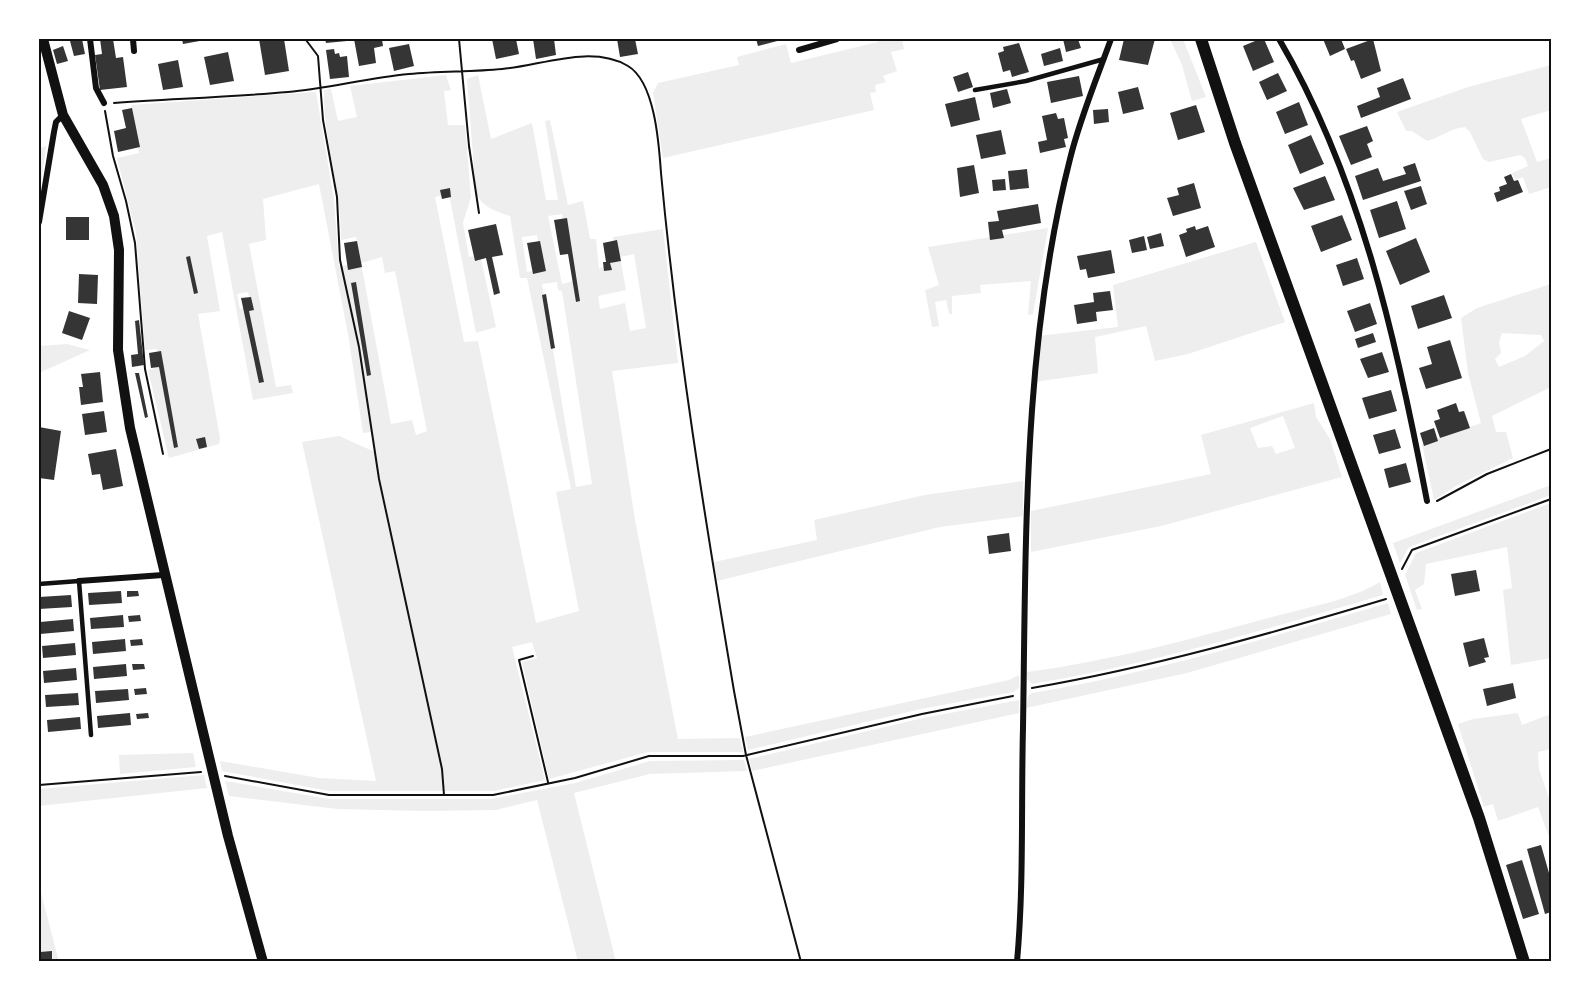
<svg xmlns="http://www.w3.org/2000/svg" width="1590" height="1001" font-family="'Asap Condensed',sans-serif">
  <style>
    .green { fill: #eee; fill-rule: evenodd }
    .building { fill: #353535 }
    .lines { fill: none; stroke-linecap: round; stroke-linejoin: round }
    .path { stroke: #111; stroke-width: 2 }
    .service { stroke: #111; stroke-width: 4.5 }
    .minor { stroke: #111; stroke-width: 6 }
    .tertiary { stroke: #111; stroke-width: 10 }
    .secondary { stroke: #111; stroke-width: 12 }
    .neatline { fill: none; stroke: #111; stroke-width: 2 }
  </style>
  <rect width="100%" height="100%" fill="#fff"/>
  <path class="green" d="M 878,39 L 902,39 L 904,49 L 891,52 L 897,71 L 883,76 L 886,82 L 875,85 L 876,92 L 870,93 L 874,110 L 663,158 L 653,93 L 658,83 L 739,65 L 737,57 L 786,44 L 791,63 L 878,42 Z
    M 1170,39 L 1183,39 L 1206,97 L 1192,101 L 1182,65 Z
    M 1551,65 L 1551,110 L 1521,119 L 1537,162 L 1551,158 L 1551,187 L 1529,194 L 1523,177 L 1515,180 L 1512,173 L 1528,166 L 1525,158 L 1520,155 L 1489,162 L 1483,159 L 1470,132 L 1465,127 C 1451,128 1441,137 1427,141 L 1412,131 L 1406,131 L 1397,112 L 1468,87 Z
    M 446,75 L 451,90 L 444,91 L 448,125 L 465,125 L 471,197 L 463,223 L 469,257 L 480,255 L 496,327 L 476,333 L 449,194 L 435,197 L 464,342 L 478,341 L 536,623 L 579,611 L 556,492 L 571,489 L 527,278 L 520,278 L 510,216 C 495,211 484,208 476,194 L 467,79 L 478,75 L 491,139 L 532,123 L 546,200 L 558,200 L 545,121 L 550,120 L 568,205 L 583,201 L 590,239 L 596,239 L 599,269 L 617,259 L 613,237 L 663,229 L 678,363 L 612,371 L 635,520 L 678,739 L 740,738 L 743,752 L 648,752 L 549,779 L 522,662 L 537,658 L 532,642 L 512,647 L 545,780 L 494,791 L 329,791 L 222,771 L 220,761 L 319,778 L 376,781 L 302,442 L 339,436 L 375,452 L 371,432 L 363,433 L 348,334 L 319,184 L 263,199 L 266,240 L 249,244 L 276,387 L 291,385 L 293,393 L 253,400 L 222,232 L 207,236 L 220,311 L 198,314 L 220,438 L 219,444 L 169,458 L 148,370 L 159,367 L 157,349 L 145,350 L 136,233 L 117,158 L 139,153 L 131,105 L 316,92 L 334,200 L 339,266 L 355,264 L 360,257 L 356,237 L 341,240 C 342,189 323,141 324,90 L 331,89 L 338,121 L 357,117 L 350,86 ZM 562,214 L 573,281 L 562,284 L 548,216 ZM 537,235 L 543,269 L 527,272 L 522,237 ZM 634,254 L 646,328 L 630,331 L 625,303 L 600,309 L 598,296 L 626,290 L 620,257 ZM 382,257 L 385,273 L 395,271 L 427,431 L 416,435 L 412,420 L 391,424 L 361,263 ZM 557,282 L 558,290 L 562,291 L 592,484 L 576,487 L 542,284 ZM 248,292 L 251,306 L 240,309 L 237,294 Z
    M 46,146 L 39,201 L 39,148 Z
    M 1048,228 L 1033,314 L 1028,315 L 1031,281 L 980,285 L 981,293 L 952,296 L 952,314 L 949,314 L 946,300 L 935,302 L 939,326 L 932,327 L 925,290 L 939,285 L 928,247 Z
    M 1256,242 L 1285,322 L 1188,354 L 1155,361 L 1146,326 L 1095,337 L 1098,373 L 1034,382 L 1037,336 L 1118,327 L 1113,285 Z
    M 1551,284 L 1551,387 L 1492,416 L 1496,432 L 1506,432 L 1513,458 L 1456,486 L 1434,500 L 1422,444 L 1481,423 L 1468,373 L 1461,318 L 1477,308 ZM 1502,333 L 1541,335 L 1544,341 L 1525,356 L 1499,367 L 1495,359 L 1501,353 L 1499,342 Z
    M 67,344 L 90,350 L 39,373 L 39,346 Z
    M 1314,403 L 1316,417 L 1330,439 L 1342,477 L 1161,526 L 1031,552 L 1031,511 L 1211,474 L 1201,435 ZM 1283,416 L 1295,448 L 1276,454 L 1272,446 L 1258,448 L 1250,428 Z
    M 1023,481 L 1023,516 L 940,527 L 717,581 L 714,562 L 817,540 L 814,520 L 925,495 Z
    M 1551,485 L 1551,495 L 1409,547 L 1400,563 L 1393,543 Z
    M 1551,503 L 1551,658 L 1511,665 L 1503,590 L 1512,588 L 1507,547 L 1426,564 L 1424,584 L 1415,590 L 1422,609 L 1417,610 L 1405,575 L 1416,553 Z
    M 1380,582 L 1383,595 C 1267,629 1152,664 1032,684 L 1027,679 L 1027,672 C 1111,661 1191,639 1272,617 C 1308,607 1348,601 1380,582 Z
    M 1388,603 L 1391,614 L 1187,673 L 1026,708 L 1028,696 L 1032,693 C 1154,673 1270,637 1388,603 Z
    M 1019,675 L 1019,688 L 1013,692 L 921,709 L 748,750 L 745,737 L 1009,680 Z
    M 1019,700 L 1019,713 L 752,771 L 749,759 L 923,718 Z
    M 1518,713 L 1522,725 L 1551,714 L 1551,749 L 1538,752 L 1539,769 L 1551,804 L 1551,842 L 1538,807 L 1498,821 L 1493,804 L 1484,807 L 1458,724 L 1473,719 Z
    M 193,753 L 196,767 L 120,774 L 119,755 Z
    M 744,760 L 747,771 L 650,774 L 574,793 L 616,962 L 578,962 L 537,800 L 496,810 L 425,811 L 337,809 L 229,796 L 225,781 L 329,799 L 491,799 L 575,783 L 650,761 Z
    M 204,775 L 207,788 L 39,806 L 39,789 Z
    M 39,885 L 59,962 L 53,962 L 52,951 L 39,951 Z"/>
  <path class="building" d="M 82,39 L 85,54 L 74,56 L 70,41 Z
    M 100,39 L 113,39 L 116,58 L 123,57 L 127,87 L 100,90 L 95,55 L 102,54 Z
    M 182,39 L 205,39 L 205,40 L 183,44 Z
    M 259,39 L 284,39 L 289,71 L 265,75 Z
    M 325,39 L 347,39 L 347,41 L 326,43 Z
    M 354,39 L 382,39 L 383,46 L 374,48 L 376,63 L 359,66 Z
    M 492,39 L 516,39 L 519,54 L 496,59 Z
    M 533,39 L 554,39 L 556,55 L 536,59 Z
    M 617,39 L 635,39 L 638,54 L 620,57 Z
    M 756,39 L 781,39 L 781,40 L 758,46 Z
    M 1063,39 L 1078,39 L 1081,48 L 1066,52 Z
    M 1124,39 L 1155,39 L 1148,65 L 1119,60 Z
    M 1260,39 L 1264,39 L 1274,62 L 1253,71 L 1243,46 Z
    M 1323,39 L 1341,39 L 1345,49 L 1330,56 Z
    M 1373,39 L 1381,71 L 1361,79 L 1354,60 L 1351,61 L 1346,49 Z
    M 1019,43 L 1029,72 L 1012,77 L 1010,70 L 1003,72 L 998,53 L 1004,51 L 1003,47 Z
    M 409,44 L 414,66 L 394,71 L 389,48 Z
    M 63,46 L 68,61 L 57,64 L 53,50 Z
    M 1060,48 L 1063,61 L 1044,66 L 1041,54 Z
    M 334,49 L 335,54 L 339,53 L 340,57 L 347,56 L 349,77 L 330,79 L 326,50 Z
    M 228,52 L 234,81 L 210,85 L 204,57 Z
    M 178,60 L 183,87 L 163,90 L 158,64 Z
    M 968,72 L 973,87 L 958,92 L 953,77 Z
    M 1278,73 L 1287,91 L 1267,100 L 1259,82 Z
    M 1079,76 L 1083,96 L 1051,103 L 1047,82 Z
    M 1403,78 L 1411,99 L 1361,118 L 1357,106 L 1380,97 L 1377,88 Z
    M 1138,87 L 1144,109 L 1123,114 L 1118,92 Z
    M 1007,89 L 1011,103 L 993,108 L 990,93 Z
    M 975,97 L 980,120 L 951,127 L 945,104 Z
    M 1299,102 L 1308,125 L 1285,134 L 1276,112 Z
    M 1196,105 L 1205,132 L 1178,140 L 1170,113 Z
    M 132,108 L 140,147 L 118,152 L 114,131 L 126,128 L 122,110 Z
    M 1108,109 L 1109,122 L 1094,124 L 1093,110 Z
    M 1056,113 L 1058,119 L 1064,118 L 1068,138 L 1064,139 L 1066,147 L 1040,153 L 1038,142 L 1047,140 L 1042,116 Z
    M 1367,126 L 1373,141 L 1367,144 L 1372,157 L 1351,165 L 1339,136 Z
    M 1001,130 L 1006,154 L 981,159 L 976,135 Z
    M 1311,135 L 1324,164 L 1300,174 L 1288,145 Z
    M 1415,163 L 1421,181 L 1363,200 L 1355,176 L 1378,168 L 1383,181 L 1406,174 L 1403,167 Z
    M 974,165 L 979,193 L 960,197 L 957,168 Z
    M 1027,169 L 1029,188 L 1010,190 L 1008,171 Z
    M 1511,174 L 1514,181 L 1518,180 L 1523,192 L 1497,202 L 1494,193 L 1500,191 L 1499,187 L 1507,184 L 1504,177 Z
    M 1325,176 L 1335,200 L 1304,210 L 1293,188 Z
    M 1005,179 L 1006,190 L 993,191 L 992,180 Z
    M 1194,183 L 1201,208 L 1173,216 L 1167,198 L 1179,195 L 1177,188 Z
    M 1421,186 L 1427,204 L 1411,210 L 1404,191 Z
    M 450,188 L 451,197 L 442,199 L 440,190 Z
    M 1397,201 L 1406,229 L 1379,238 L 1370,210 Z
    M 1038,204 L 1041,223 L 1002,230 L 1004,238 L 990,240 L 988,222 L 999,221 L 997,211 Z
    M 1342,215 L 1352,240 L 1321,252 L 1311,226 Z
    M 66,217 L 89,217 L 89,240 L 66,240 Z
    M 567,218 L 580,301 L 576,302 L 568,254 L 560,255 L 554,220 Z
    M 496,224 L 503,255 L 492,257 L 500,293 L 494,295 L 486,258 L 475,261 L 468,230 Z
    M 1195,226 L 1196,230 L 1208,226 L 1215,247 L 1186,257 L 1179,235 L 1187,232 L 1186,229 Z
    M 1161,233 L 1164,246 L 1150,249 L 1147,237 Z
    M 1144,236 L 1147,250 L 1132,253 L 1129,240 Z
    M 1416,238 L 1430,272 L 1400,285 L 1386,251 Z
    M 617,240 L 621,261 L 610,263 L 612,270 L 604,271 L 603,262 L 606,262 L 603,243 Z
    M 357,241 L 362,267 L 348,270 L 344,243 Z
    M 540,241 L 546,271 L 533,274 L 527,243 Z
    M 1111,250 L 1115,273 L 1088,278 L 1086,269 L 1080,270 L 1077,256 Z
    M 190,256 L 198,293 L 194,294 L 186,257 Z
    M 1357,258 L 1364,279 L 1343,286 L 1336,265 Z
    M 79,274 L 98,275 L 97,304 L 78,303 Z
    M 356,282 L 371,375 L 367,376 L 351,283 Z
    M 1110,291 L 1113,310 L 1096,312 L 1097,321 L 1077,324 L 1074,305 L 1094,302 L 1093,293 Z
    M 546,294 L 555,348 L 551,349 L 542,295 Z
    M 1444,295 L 1452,318 L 1418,329 L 1411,306 Z
    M 251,297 L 254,310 L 249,311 L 264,382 L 259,383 L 241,298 Z
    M 1370,303 L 1377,324 L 1355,332 L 1347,311 Z
    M 69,311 L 90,318 L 82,340 L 62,333 Z
    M 139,320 L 144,365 L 132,367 L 131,355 L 138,354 L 135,321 Z
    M 1373,333 L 1376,342 L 1358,348 L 1355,339 Z
    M 1450,340 L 1462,378 L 1426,389 L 1419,368 L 1432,364 L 1427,347 Z
    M 161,351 L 178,447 L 174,448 L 159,367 L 151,368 L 149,353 Z
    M 1382,352 L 1389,372 L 1368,378 L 1360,359 Z
    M 100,372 L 103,402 L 81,405 L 79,387 L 83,387 L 81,374 Z
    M 135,373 L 139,373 L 148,417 L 145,418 Z
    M 1391,390 L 1397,411 L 1369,419 L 1362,398 Z
    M 1456,403 L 1459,412 L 1464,411 L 1470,428 L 1440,438 L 1434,421 L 1440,419 L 1437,410 Z
    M 104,411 L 107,432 L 85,435 L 82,414 Z
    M 39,427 L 61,431 L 54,480 L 39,478 Z
    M 1434,428 L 1438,441 L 1424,446 L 1420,433 Z
    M 1395,429 L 1401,448 L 1379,454 L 1373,435 Z
    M 205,437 L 207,447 L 199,449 L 196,439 Z
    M 116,449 L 123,486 L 103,490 L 100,474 L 92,475 L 88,454 Z
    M 1406,463 L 1411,482 L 1389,488 L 1384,469 Z
    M 1009,533 L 1011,551 L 989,554 L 987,536 Z
    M 1476,570 L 1480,591 L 1455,596 L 1451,574 Z
    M 121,591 L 122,603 L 89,605 L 88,593 Z
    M 127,591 L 138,591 L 139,596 L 127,597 Z
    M 71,595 L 72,607 L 39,609 L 39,597 Z
    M 123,615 L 124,627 L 91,629 L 90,618 Z
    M 140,615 L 141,621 L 129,622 L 128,616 Z
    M 73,619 L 74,631 L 40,634 L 40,622 Z
    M 1484,638 L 1489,657 L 1484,658 L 1486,662 L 1469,667 L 1463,643 Z
    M 125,639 L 126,651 L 93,654 L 92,642 Z
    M 142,639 L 143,645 L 131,646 L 130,640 Z
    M 75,643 L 76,655 L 43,658 L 42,646 Z
    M 126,664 L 127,676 L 94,679 L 93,667 Z
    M 132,664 L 144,664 L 145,669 L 133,670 Z
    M 76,668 L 77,680 L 44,683 L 43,671 Z
    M 1513,683 L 1516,698 L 1487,706 L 1483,689 Z
    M 146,688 L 147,694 L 135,695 L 134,689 Z
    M 128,689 L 129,700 L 96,703 L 95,691 Z
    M 78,693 L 79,705 L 46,707 L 45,695 Z
    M 130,713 L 131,725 L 98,728 L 97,716 Z
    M 148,713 L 149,718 L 137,719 L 136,714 Z
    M 80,717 L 81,729 L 48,732 L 47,720 Z
    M 1541,845 L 1551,880 L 1551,912 L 1545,914 L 1527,849 Z
    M 1522,860 L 1539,914 L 1523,919 L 1506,865 Z
    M 52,951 L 52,962 L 39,962 L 39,952 Z"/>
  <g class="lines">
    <path class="path" d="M 459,39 L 469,146 L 479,213
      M 306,40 L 318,56 L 323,120 L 337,197 L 340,260 L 359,347 L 379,479 L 442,769 L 444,795
      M 114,103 C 172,99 230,97 288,92 C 328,88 368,78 409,74 C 440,71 471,72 502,69 C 540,66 591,44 628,66 C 655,82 659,144 661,173 C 677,347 705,519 734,691 L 746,755 L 801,962
      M 105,111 L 113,156 L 126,201 L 135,243 L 145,369 L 163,454
      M 1437,501 L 1487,474 L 1551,449
      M 1402,569 L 1412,550 L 1551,499
      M 533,656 L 519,660 L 548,782
      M 1032,688 C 1153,667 1269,634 1386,599
      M 225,776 L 329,795 L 493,795 L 575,778 L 649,756 L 743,756 L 922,714 L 1013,696
      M 39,785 L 201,772"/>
    <path class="service" d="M 975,90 L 1026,81 L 1104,59
      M 39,584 L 79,581 L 91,735"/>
    <path class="minor" d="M 90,39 L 96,88 L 104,103
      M 133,39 L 134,51
      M 1279,39 C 1361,179 1397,343 1427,501
      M 799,50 L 837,39
      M 39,222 L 54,132 L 56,122 L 63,115
      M 79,581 L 163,575
      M 1017,962 C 1024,884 1021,806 1023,728 C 1026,538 1023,343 1070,159 C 1080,118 1097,78 1111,39"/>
    <path class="tertiary" d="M 43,39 L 63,115 L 103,185 L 114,216 L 119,250 L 118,350 L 130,428 L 228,836 L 263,962"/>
    <path class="secondary" d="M 1201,39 L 1235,143 L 1479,818 L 1524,962"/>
  </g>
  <rect width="1590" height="1001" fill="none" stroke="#ffffff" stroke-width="81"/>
  <rect x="40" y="40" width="1510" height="920" class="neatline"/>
</svg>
